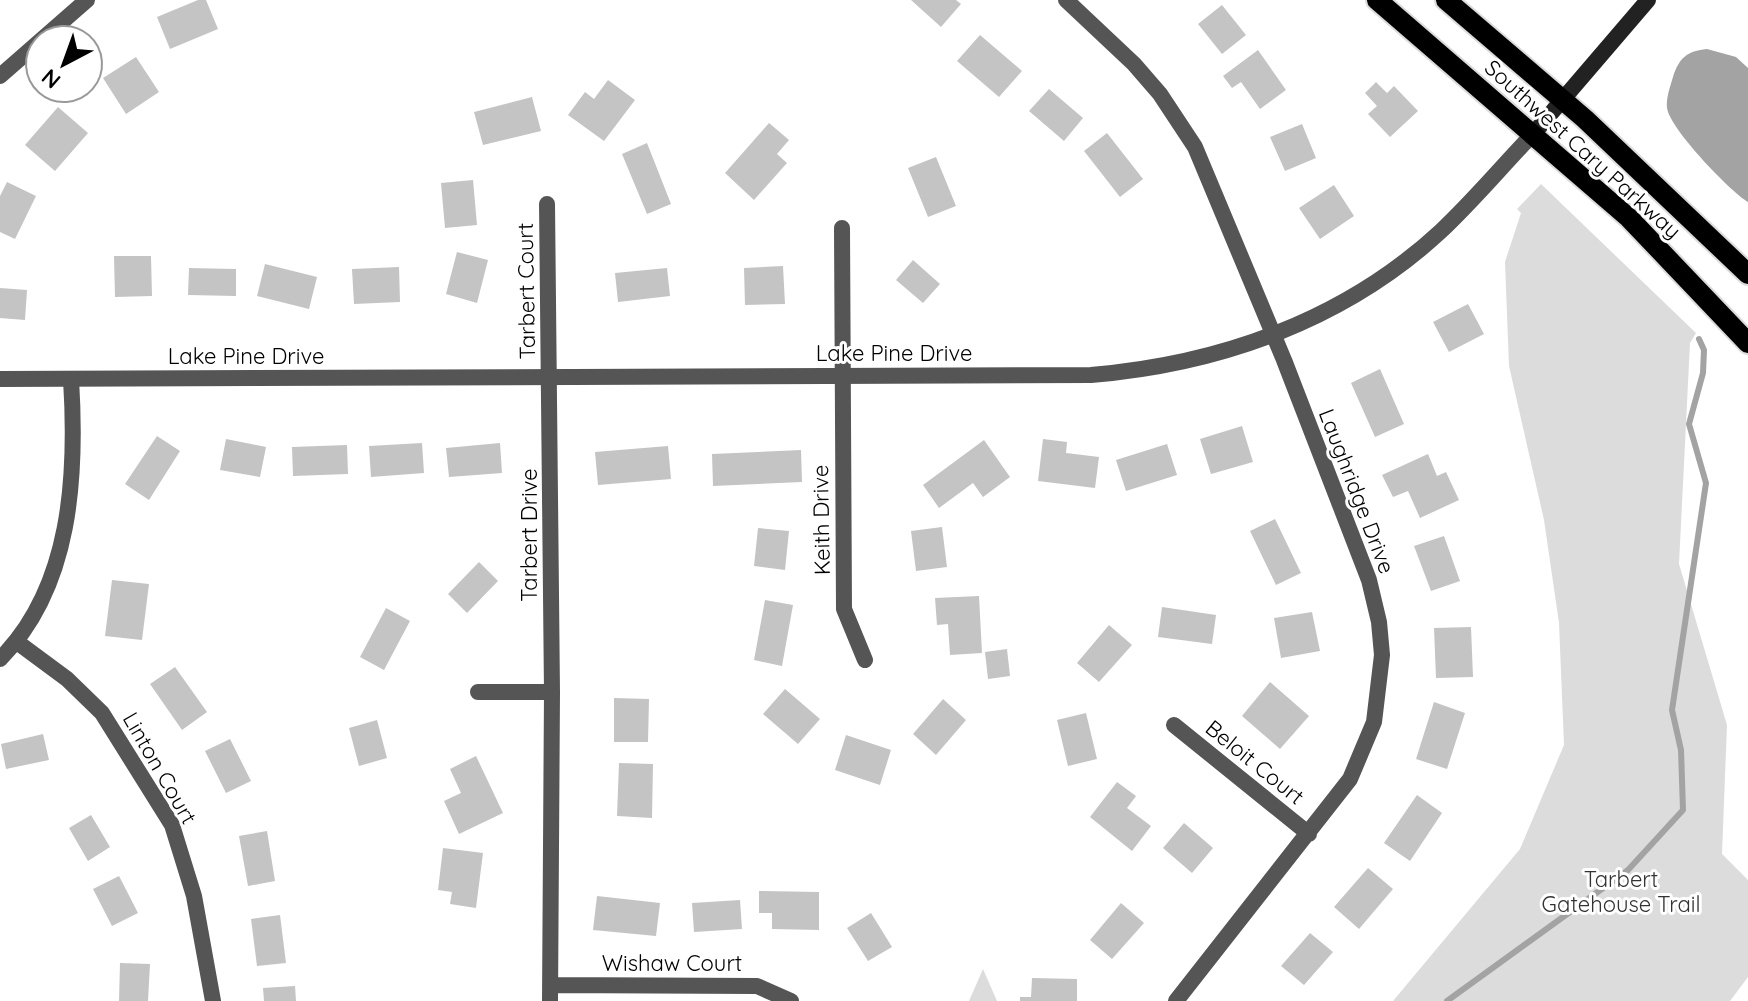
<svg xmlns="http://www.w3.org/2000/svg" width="1748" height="1001" font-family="Quicksand,sans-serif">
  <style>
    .green { fill: #dcdcdc }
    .water { fill: #a3a3a3 }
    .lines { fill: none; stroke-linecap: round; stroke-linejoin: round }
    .stream { stroke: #a3a3a3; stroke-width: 6 }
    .building { fill: #c4c4c4 }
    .primary-casing { stroke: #dbdbdb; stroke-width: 24 }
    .minor { stroke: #555; stroke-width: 16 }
    .tertiary { stroke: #555; stroke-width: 16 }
    .secondary { stroke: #222; stroke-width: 16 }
    .primary { stroke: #000; stroke-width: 20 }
    .labels { text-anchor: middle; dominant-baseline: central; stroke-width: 6; stroke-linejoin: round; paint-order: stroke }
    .street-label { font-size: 22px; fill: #000; stroke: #fff }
    .park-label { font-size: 22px; fill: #333; stroke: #fff }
  </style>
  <rect width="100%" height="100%" fill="#fff"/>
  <path class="green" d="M 1541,184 L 1696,333 L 1690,343 L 1679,564 L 1727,725 L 1722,854 L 1748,880 L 1748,977 L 1730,1001 L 1393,1001 L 1520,849 L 1564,745 L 1559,623 L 1544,520 L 1509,366 L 1505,262 L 1521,213 L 1517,209 Z
    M 983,969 L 997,1001 L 969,1001 Z"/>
  <path class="water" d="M 1707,49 L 1736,57 L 1748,68 L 1748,202 C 1730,191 1670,129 1667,108 C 1666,98 1670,87 1673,77 C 1679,58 1687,51 1707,49 Z"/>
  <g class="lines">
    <path class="stream" d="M 1447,1001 L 1628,870 L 1683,810 L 1681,750 L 1672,710 L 1706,483 L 1689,424 L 1703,373 L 1704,350 L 1699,339"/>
  </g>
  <path class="building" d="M 198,0 L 206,0 L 218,29 L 170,49 L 157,17 Z
    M 911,0 L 956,0 L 961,4 L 941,27 Z
    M 1222,5 L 1246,35 L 1222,54 L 1198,24 Z
    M 980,35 L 1022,71 L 999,97 L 957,61 Z
    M 1258,50 L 1286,90 L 1260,109 L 1241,82 L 1232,88 L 1223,76 Z
    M 136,57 L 159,92 L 126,114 L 103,78 Z
    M 608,80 L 635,100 L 604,141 L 568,115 L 585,92 L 594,99 Z
    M 1376,82 L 1387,93 L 1394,86 L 1418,111 L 1390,137 L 1368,114 L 1377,106 L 1365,93 Z
    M 1049,89 L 1083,118 L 1064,141 L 1029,111 Z
    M 532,97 L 541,131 L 483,145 L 474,112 Z
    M 58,107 L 88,133 L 55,171 L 25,145 Z
    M 769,123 L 789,140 L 777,154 L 787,163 L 754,200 L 725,173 Z
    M 1302,124 L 1316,158 L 1285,171 L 1270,137 Z
    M 1107,133 L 1143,179 L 1120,197 L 1084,151 Z
    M 647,143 L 671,204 L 647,214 L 622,154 Z
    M 936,157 L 956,206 L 928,217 L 908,168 Z
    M 473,180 L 477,225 L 445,228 L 441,183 Z
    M 7,182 L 36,196 L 15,239 L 0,232 L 0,196 Z
    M 1334,185 L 1354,216 L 1320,239 L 1299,208 Z
    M 457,252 L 488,260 L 477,303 L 446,294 Z
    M 114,256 L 151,256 L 152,296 L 115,297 Z
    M 913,260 L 940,284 L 923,303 L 896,280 Z
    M 265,264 L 317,277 L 309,309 L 257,296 Z
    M 783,266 L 785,304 L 745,305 L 744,268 Z
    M 399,267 L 400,302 L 354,304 L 352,269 Z
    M 189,268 L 236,269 L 236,296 L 188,295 Z
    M 667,268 L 670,296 L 618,302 L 615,273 Z
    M 0,288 L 27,290 L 25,320 L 0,318 Z
    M 1468,304 L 1484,334 L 1449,352 L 1433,322 Z
    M 1380,369 L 1404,424 L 1375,437 L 1351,383 Z
    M 1242,426 L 1253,462 L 1211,474 L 1200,439 Z
    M 157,436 L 180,451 L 149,500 L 125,484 Z
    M 226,439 L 266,447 L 260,477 L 220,470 Z
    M 1043,439 L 1067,442 L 1066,453 L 1099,457 L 1095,488 L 1038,481 Z
    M 984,440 L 1010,477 L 983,497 L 973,483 L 939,508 L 923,485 Z
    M 422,443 L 424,473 L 371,477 L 369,446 Z
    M 500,443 L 502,473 L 449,477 L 446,448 Z
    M 1167,444 L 1177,475 L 1126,491 L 1116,460 Z
    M 347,445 L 348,474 L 293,476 L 292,447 Z
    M 668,446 L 671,479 L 598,485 L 595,452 Z
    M 801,450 L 802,482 L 713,486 L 712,454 Z
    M 1428,454 L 1437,476 L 1446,472 L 1459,500 L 1420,518 L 1408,491 L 1393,497 L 1382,475 Z
    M 1275,519 L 1301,573 L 1276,585 L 1250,531 Z
    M 942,527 L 947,567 L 916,571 L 911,531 Z
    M 758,528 L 789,531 L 785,570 L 754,566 Z
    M 1444,536 L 1460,581 L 1431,591 L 1414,546 Z
    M 479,562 L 498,581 L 467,613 L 448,594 Z
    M 112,580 L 149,584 L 142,640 L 105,636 Z
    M 979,596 L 982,653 L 950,655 L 948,624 L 937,625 L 935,598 Z
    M 765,600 L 793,605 L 782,666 L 754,660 Z
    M 1162,607 L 1216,615 L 1212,644 L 1158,637 Z
    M 386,608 L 410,621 L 384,670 L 360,657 Z
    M 1312,612 L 1320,651 L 1281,658 L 1274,618 Z
    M 1109,625 L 1132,645 L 1099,682 L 1077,663 Z
    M 1471,627 L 1473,677 L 1436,678 L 1434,628 Z
    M 1007,649 L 1010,676 L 988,679 L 985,652 Z
    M 175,667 L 207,712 L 182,730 L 150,684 Z
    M 1270,682 L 1309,716 L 1280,749 L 1242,716 Z
    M 785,689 L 820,719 L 798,744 L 763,714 Z
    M 614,698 L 649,699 L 648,742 L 614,742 Z
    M 943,699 L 966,720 L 936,755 L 913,734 Z
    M 1434,702 L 1465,713 L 1447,769 L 1416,759 Z
    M 1086,713 L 1097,759 L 1068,766 L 1057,720 Z
    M 377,720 L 387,758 L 359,766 L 349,728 Z
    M 43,734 L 49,760 L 6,769 L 1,744 Z
    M 846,735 L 891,750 L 880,785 L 835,770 Z
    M 230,739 L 251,781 L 226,793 L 205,751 Z
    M 476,756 L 503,813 L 459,834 L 444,801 L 461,793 L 450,769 Z
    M 619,763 L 653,764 L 652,818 L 617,816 Z
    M 1117,782 L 1136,796 L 1127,808 L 1151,826 L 1132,851 L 1090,817 Z
    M 1417,795 L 1442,813 L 1410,861 L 1384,843 Z
    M 91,815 L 110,847 L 88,861 L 69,828 Z
    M 1184,823 L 1213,848 L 1192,873 L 1163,848 Z
    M 267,831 L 275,881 L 248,886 L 239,836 Z
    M 443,848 L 483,853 L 476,908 L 450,904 L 452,892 L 438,890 Z
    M 1368,868 L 1393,889 L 1359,929 L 1334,907 Z
    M 119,876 L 138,913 L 112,926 L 93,889 Z
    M 759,891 L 819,892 L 819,930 L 772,929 L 772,913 L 759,913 Z
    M 597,896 L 660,903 L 656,936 L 593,930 Z
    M 740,900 L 742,929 L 694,932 L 692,903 Z
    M 1121,903 L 1144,923 L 1112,959 L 1090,940 Z
    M 871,913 L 892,947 L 868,961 L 847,928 Z
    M 280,915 L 286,963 L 257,966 L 251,919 Z
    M 1310,933 L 1333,952 L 1304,985 L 1281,966 Z
    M 120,963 L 150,964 L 148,1001 L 119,1001 Z
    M 1032,978 L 1077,979 L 1077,1001 L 1020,1001 L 1020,997 L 1031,997 Z
    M 295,986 L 296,1001 L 264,1001 L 263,988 Z"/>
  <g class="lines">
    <defs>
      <path id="primary" d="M 1377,0 L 1629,218 L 1748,343
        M 1446,0 L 1585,119 L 1748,274"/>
    </defs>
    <use href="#primary" class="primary-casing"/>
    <path class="minor" d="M 1066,0 L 1134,64 L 1160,94 L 1195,147 L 1284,360 L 1369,580 L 1379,622 L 1382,655 L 1374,722 L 1350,779 L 1176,1001
      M 0,76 L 87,0
      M 547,204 L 552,692 L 550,1001
      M 842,228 L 844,609 L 865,660
      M 17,642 L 67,679 L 102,713 L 172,825 L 194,896 L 213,1001
      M 0,659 C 72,587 77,475 71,379
      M 478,692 L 552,692
      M 1174,725 L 1309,834
      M 550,985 L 757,986 L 791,1001"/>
    <path class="tertiary" d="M 0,379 L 1091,375 C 1221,364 1345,320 1441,231 C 1474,200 1503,165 1534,133"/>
    <path class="secondary" d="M 1534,133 L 1648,0"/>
    <use href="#primary" class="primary"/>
  </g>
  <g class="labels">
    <g class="street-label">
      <text transform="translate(1583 149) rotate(42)">Southwest Cary Parkway</text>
      <text transform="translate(526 291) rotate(-91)">Tarbert Court</text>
      <text x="894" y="353">Lake Pine Drive</text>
      <text x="246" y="356">Lake Pine Drive</text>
      <text transform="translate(1357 491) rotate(69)">Laughridge Drive</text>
      <text transform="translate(821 520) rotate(-91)">Keith Drive</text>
      <text transform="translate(529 535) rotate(-90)">Tarbert Drive</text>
      <text transform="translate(1255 762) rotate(39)">Beloit Court</text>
      <text transform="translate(160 768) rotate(60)">Linton Court</text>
      <text x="672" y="963">Wishaw Court</text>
    </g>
    <g class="park-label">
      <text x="1621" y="879">Tarbert<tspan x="1621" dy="25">Gatehouse Trail</tspan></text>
    </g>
  </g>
  <g transform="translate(64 64) rotate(221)"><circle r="38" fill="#ffffff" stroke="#999999" stroke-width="2"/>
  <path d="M0-6L14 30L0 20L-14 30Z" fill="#000000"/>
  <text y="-12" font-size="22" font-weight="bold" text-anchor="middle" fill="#000000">N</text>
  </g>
</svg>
